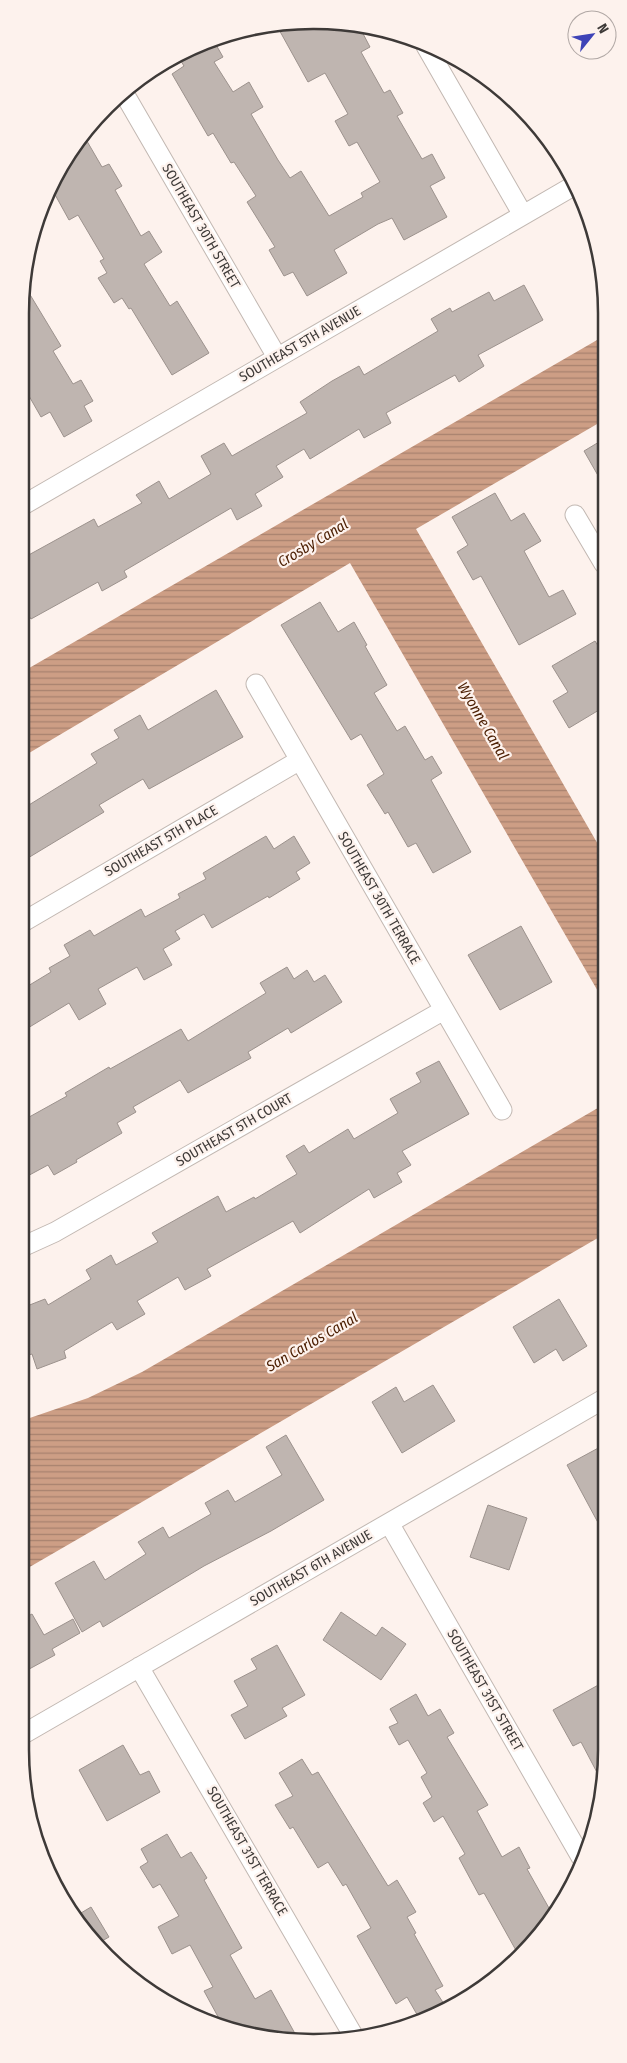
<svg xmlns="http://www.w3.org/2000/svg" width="627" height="2063" font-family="'Fira Sans Condensed',sans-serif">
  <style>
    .water { fill: url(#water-rules) }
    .building { fill: #bfb5b0; stroke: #9c928d }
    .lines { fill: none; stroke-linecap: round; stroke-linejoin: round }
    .street-casing { stroke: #c2b8b2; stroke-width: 21 }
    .street { stroke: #fff; stroke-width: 19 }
    .labels { text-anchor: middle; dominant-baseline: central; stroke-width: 4.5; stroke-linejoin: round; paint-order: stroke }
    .street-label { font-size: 14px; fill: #3e3a38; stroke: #fdf2ed }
    .water-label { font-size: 15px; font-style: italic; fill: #4d2004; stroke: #fdf2ed }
    .rim { fill: none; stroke: #3e3a38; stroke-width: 2.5 }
  </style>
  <defs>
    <pattern id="water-rules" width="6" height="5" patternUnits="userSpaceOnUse" patternTransform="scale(1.25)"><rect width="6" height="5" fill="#cd9e85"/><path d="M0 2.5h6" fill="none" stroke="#a8826e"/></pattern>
  </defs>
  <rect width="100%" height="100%" fill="#fdf2ed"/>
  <path class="water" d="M 604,336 L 604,420 L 416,529 L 603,853 L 603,1000 L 350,563 L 24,756 L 24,671 Z
    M 603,1105 L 603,1235 L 21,1572 L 21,1421 L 88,1398 L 142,1372 Z"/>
  <path class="building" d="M 277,26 L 359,26 L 370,47 L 361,52 L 384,93 L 390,90 L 403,113 L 397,116 L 422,159 L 432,154 L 445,178 L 430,186 L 447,217 L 404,240 L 392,218 L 378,224 L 334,250 L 347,273 L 307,296 L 293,272 L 284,276 L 269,250 L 275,247 L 247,202 L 256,196 L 234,162 L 231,163 L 213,133 L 208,136 L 172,74 L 184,66 L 179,58 L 215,43 L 223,57 L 214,62 L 233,92 L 249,82 L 263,107 L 251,114 L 278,160 L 290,178 L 301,171 L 329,216 L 363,197 L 361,193 L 380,182 L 357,142 L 349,146 L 335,121 L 348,114 L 325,73 L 308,82 Z
    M 84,136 L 102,167 L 109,164 L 122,186 L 115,190 L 141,236 L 149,231 L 162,252 L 144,264 L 170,306 L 177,301 L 209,353 L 172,375 L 131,308 L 129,309 L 122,298 L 114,303 L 98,278 L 107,273 L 100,261 L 104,259 L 78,215 L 69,220 L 53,191 L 70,150 Z
    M 524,285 L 543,320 L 478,355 L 484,366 L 459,382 L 455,375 L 386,413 L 391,423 L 364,438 L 359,429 L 310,459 L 304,449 L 276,466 L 283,477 L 255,494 L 262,506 L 237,520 L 231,508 L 124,571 L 127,577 L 102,591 L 98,582 L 31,619 L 24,608 L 25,557 L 94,519 L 98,527 L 142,503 L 136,495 L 159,481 L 169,499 L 211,474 L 201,456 L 224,443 L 232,456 L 307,413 L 300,402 L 332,381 L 359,366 L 364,375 L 438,331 L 431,319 L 450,308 L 452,312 L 489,292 L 494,301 Z
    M 26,288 L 61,346 L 53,351 L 73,384 L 81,380 L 93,401 L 84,406 L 92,421 L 64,437 L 50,412 L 41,417 L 29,396 L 25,396 Z
    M 604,439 L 604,486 L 584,451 Z
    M 495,493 L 511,521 L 524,513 L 541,541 L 524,551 L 549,597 L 563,590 L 576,614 L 519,645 L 481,576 L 473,580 L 457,552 L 468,545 L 452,517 Z
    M 320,602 L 338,632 L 354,622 L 367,645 L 365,646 L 387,685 L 374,693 L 397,731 L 405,726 L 425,760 L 432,756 L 442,773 L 431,780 L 471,852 L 433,873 L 416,843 L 408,847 L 388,812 L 385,814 L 367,785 L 384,774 L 361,734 L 351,740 L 281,625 Z
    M 595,641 L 604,655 L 604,707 L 569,728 L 553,701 L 568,692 L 552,666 Z
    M 216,690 L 243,737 L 149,789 L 143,779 L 99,805 L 104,812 L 23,861 L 24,808 L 97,763 L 91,754 L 119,738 L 114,730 L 140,715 L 148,730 Z
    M 266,836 L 274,849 L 294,836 L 310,863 L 296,872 L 300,879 L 269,898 L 268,896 L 212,928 L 204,914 L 175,931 L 180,939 L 163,949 L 172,965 L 144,980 L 137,967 L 98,989 L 106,1004 L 79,1020 L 69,1003 L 23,1031 L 23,989 L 51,972 L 49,968 L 70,956 L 64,945 L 90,930 L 94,936 L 141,909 L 145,917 L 180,898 L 178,894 L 206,879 L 203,873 Z
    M 521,926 L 552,982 L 500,1010 L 468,955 Z
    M 287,967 L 294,979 L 307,970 L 314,982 L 325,975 L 342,1002 L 291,1033 L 288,1028 L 248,1052 L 251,1058 L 188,1093 L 180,1080 L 133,1107 L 136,1112 L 117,1123 L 122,1133 L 76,1160 L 77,1162 L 54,1175 L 48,1165 L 22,1179 L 22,1121 L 67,1096 L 65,1093 L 109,1067 L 110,1069 L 181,1029 L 188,1041 L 266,993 L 260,983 Z
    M 439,1061 L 469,1114 L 402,1151 L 411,1165 L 397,1173 L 402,1182 L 374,1198 L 369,1189 L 300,1233 L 293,1221 L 207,1269 L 211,1276 L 185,1290 L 178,1277 L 137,1301 L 145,1314 L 117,1330 L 112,1322 L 64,1351 L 66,1358 L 37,1369 L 32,1354 L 22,1357 L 22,1308 L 45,1299 L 48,1305 L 91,1279 L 86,1270 L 111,1255 L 116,1265 L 158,1242 L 152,1233 L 218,1196 L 226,1212 L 254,1197 L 255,1199 L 297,1174 L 286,1156 L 304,1145 L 309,1153 L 348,1129 L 354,1139 L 398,1113 L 390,1099 L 421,1082 L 416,1073 Z
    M 559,1299 L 587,1346 L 563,1361 L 556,1349 L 534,1363 L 513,1327 Z
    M 433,1385 L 455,1421 L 402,1453 L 372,1402 L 396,1387 L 404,1402 Z
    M 286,1435 L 324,1500 L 271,1531 L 204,1566 L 103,1627 L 100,1621 L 82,1632 L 55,1583 L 94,1561 L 105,1580 L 146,1554 L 138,1542 L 163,1527 L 169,1538 L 211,1514 L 205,1503 L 228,1490 L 235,1502 L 282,1475 L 266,1447 Z
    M 602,1446 L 602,1530 L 567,1465 Z
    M 488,1505 L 527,1518 L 509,1570 L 470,1557 Z
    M 341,1612 L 376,1636 L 382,1627 L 406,1644 L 381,1680 L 323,1640 Z
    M 32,1614 L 44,1635 L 73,1619 L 80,1633 L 52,1649 L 55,1655 L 20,1674 L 20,1620 Z
    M 277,1645 L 305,1695 L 282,1708 L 287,1716 L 245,1739 L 231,1715 L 248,1706 L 234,1681 L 257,1669 L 251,1659 Z
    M 602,1683 L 602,1699 L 601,1780 L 581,1742 L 573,1746 L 553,1710 Z
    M 416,1694 L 428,1716 L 440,1709 L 454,1733 L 447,1737 L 488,1805 L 477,1811 L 502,1857 L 519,1847 L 530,1868 L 527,1869 L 554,1917 L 518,1954 L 484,1893 L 479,1895 L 459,1858 L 465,1854 L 443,1816 L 434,1822 L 423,1803 L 432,1797 L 421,1777 L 427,1773 L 408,1740 L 399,1745 L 389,1727 L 398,1723 L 390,1709 Z
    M 123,1745 L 140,1775 L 149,1771 L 160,1792 L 107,1821 L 79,1770 Z
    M 302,1759 L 312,1775 L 318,1772 L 388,1886 L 397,1880 L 416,1912 L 407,1917 L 416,1933 L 414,1934 L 443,1986 L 435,1990 L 444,2004 L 419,2018 L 407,1997 L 396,2004 L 357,1936 L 371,1928 L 346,1884 L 343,1886 L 328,1862 L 318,1868 L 293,1827 L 290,1829 L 275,1805 L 293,1796 L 279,1773 Z
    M 167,1834 L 181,1858 L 191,1852 L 207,1878 L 204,1880 L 242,1948 L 230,1955 L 255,1999 L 271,1990 L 298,2039 L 275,2041 L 222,2024 L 204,1991 L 213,1987 L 190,1945 L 172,1954 L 158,1927 L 179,1916 L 160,1884 L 153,1888 L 140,1867 L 148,1862 L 141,1849 Z
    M 91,1907 L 109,1937 L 95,1945 L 76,1916 Z"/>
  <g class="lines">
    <defs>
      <path id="street" d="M 426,46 L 523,215
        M 125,95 L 277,357
        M 25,504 L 575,185
        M 575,515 L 604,564
        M 256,684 L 502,1110
        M 23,922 L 300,760
        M 22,1247 L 55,1232 L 444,1010
        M 389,1523 L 581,1857
        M 139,1667 L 353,2035
        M 20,1736 L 602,1400"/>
    </defs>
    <use href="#street" class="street-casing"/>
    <use href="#street" class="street"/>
  </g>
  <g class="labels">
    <g class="street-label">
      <text transform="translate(201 226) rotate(60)">SOUTHEAST 30TH STREET</text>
      <text transform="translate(300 344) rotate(-30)">SOUTHEAST 5TH AVENUE</text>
      <text transform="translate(161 841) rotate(-30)">SOUTHEAST 5TH PLACE</text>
      <text transform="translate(379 898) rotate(60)">SOUTHEAST 30TH TERRACE</text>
      <text transform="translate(234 1130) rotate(-30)">SOUTHEAST 5TH COURT</text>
      <text transform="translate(311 1568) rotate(-30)">SOUTHEAST 6TH AVENUE</text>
      <text transform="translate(485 1690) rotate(60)">SOUTHEAST 31ST STREET</text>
      <text transform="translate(247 1851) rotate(60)">SOUTHEAST 31ST TERRACE</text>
    </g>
    <g class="water-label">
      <text transform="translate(313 543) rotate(-31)">Crosby Canal</text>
      <text transform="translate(483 721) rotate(60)">Wyonne Canal</text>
      <text transform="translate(312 1342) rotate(-30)">San Carlos Canal</text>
    </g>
  </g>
  <path d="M0 0H627V2063H0ZM313 29H314A284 284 0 0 1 598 313V1750A284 284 0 0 1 314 2034H313A284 284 0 0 1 29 1750V313A284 284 0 0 1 313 29Z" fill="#fdf2ed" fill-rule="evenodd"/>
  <path class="rim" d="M313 29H314A284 284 0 0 1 598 313V1750A284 284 0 0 1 314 2034H313A284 284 0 0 1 29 1750V313A284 284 0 0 1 313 29Z"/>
  <g transform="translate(592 35) rotate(60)"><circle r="24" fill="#fdf2ed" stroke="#b1a8a5"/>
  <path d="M0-4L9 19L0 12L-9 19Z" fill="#3e43b7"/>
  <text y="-8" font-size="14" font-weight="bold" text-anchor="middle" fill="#3e3a38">N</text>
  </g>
</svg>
